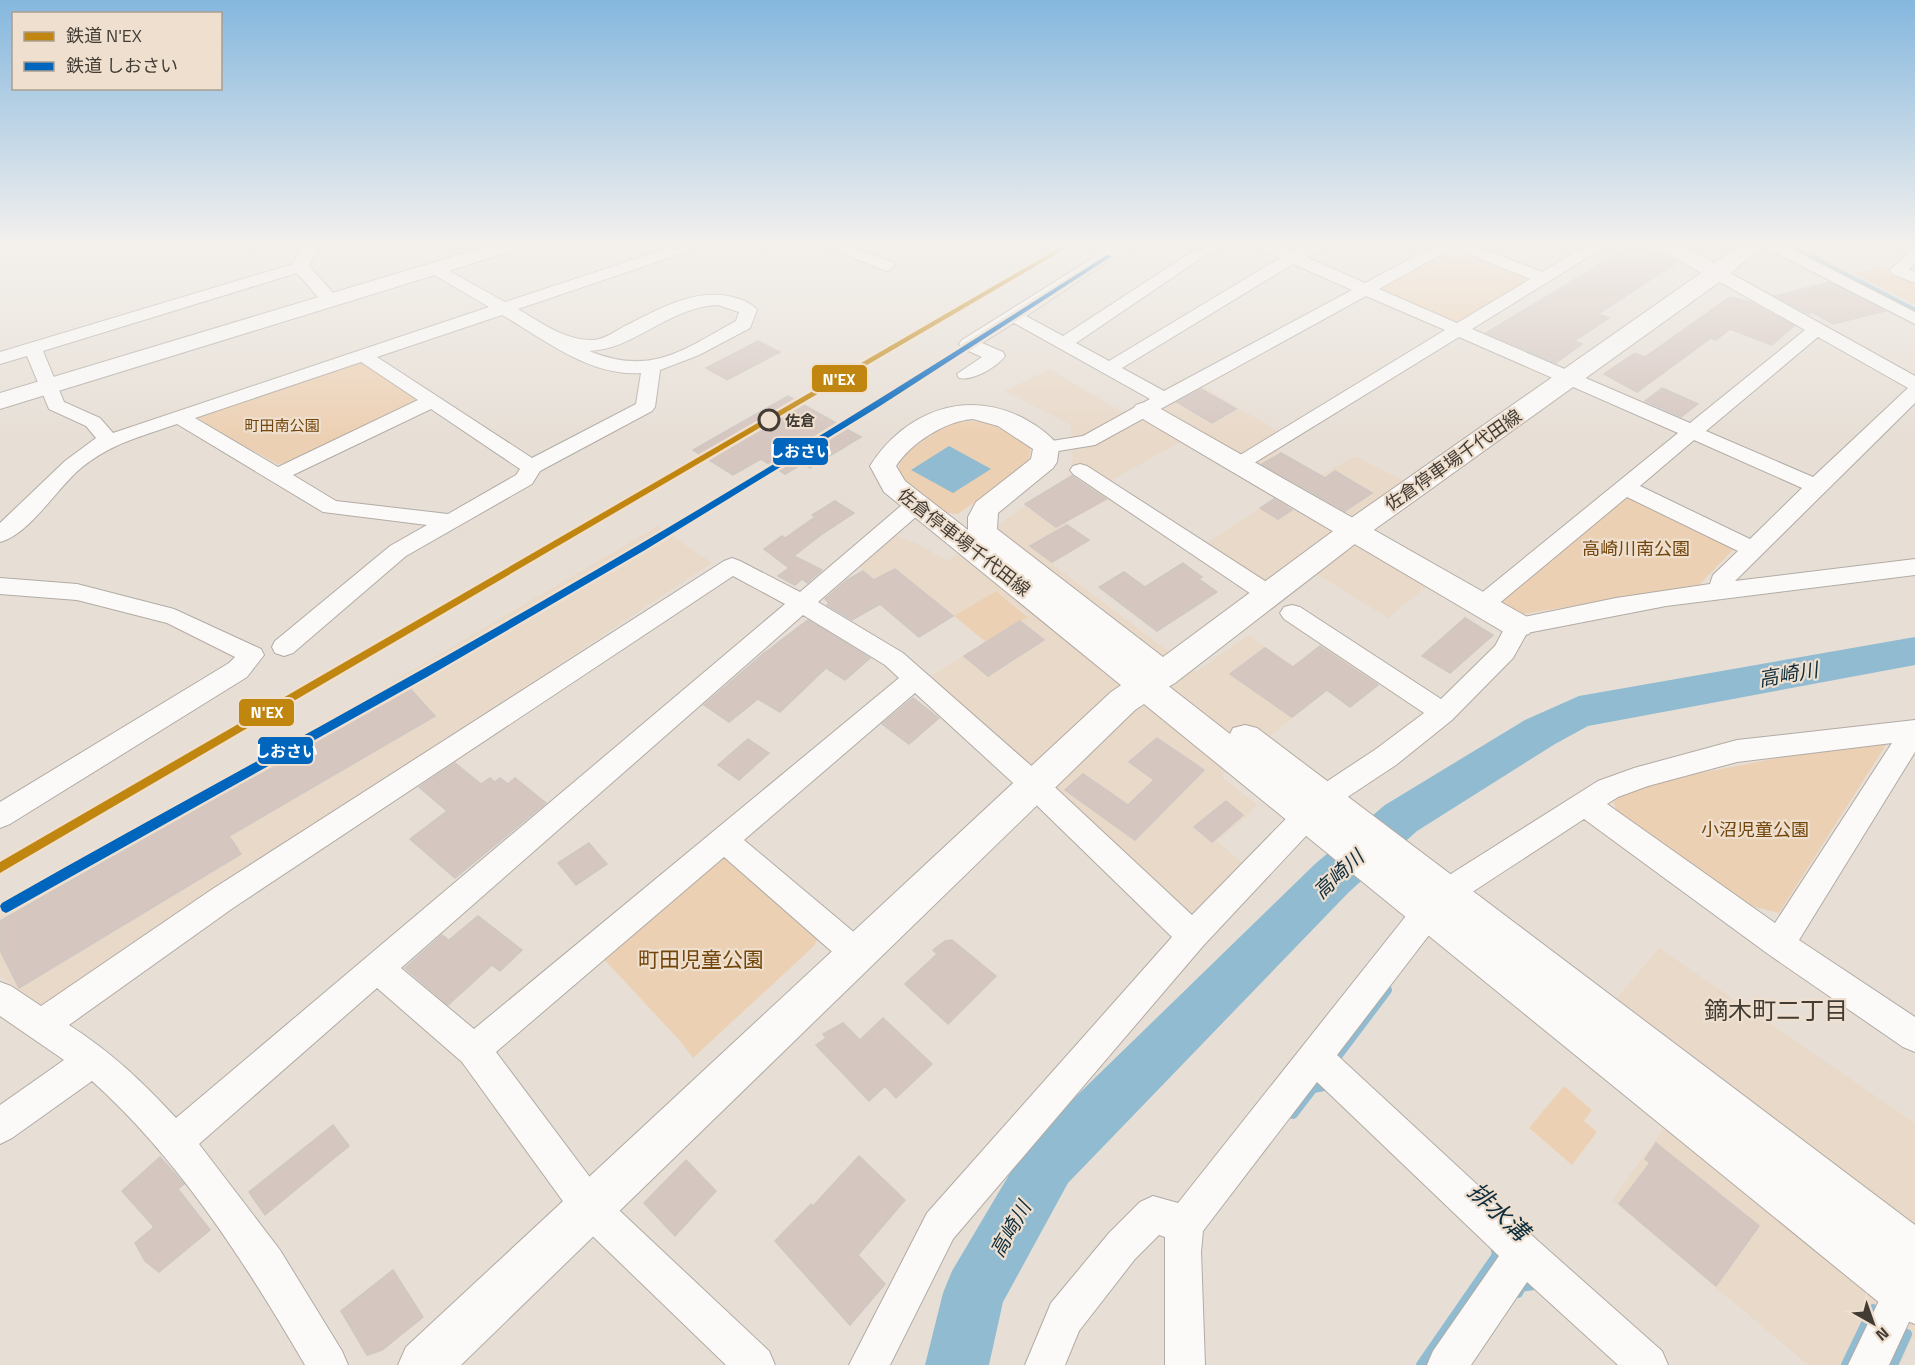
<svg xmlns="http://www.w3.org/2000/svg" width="1915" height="1365" font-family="'Titillium Web','Noto Sans JP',sans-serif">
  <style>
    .built { fill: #e9d9c9 }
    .green { fill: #ecd0b3 }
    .water { fill: #90bbd0 }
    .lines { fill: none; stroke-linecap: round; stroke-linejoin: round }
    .stream-far1 { stroke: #90bbd0; stroke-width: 4.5 }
    .stream { stroke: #90bbd0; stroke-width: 10 }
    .river { fill: #90bbd0; fill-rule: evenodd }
    .building { fill: #d6c6c0; stroke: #cfc7c2; stroke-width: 1.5 }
    .minor-casing { stroke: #b2aba4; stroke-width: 2 }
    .tertiary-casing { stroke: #b2aba4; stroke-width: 2 }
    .secondary-casing { stroke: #b2aba4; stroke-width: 2 }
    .minor { fill: #fbfaf9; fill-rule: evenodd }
    .tertiary { fill: #fbfaf9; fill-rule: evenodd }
    .secondary { fill: #fbfaf9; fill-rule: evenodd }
    .rail-1-casing { stroke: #eedfcf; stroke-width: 5 }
    .rail-2-casing { stroke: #eedfcf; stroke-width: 5 }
    .rail-1 { fill: #c18610; fill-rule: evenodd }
    .rail-2 { fill: #0065bd; fill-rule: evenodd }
    .stop-dot { fill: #eedfcf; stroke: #423c35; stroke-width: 3 }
    .labels { text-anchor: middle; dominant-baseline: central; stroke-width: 4.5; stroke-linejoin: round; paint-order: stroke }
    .far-stop-label { font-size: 15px; font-weight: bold; fill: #423c35; stroke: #eedfcf; text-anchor: start }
    .far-park-label { font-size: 15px; fill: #72460b; stroke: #eedfcf }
    .street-label { font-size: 18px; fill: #423c35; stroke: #eedfcf }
    .park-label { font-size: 18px; fill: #72460b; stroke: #eedfcf }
    .water-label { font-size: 20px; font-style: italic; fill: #0f2e3d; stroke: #eedfcf }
    .near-park-label { font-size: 21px; fill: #72460b; stroke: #eedfcf }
    .near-neighbourhood-label { font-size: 24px; fill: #423c35; stroke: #eedfcf }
    .near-water-label { font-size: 24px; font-style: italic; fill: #0f2e3d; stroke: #eedfcf }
    .line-badge { stroke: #eedfcf; stroke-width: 2 }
    .badge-label { font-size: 16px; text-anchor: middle; font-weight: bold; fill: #fff }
  </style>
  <rect width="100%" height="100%" fill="#e7dfd6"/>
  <path class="built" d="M 1050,369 L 1137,421 L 1202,386 L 1281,433 L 1265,443 L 1321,475 L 1355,456 L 1406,482 L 1338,531 L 1429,584 L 1388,618 L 1296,561 L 1260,587 L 1199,548 L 1292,487 L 1196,433 L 1112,480 L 1114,497 L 1066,522 L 1091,541 L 1052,564 L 1196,672 L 1249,635 L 1293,666 L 1325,642 L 1382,681 L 1350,707 L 1326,691 L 1221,776 L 1257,805 L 1249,813 L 1250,814 L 1217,841 L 1246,866 L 1192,918 L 929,677 L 1029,615 L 996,591 L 919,637 L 880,605 L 895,595 L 856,564 L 891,534 L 920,545 L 947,561 L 1073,472 L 1071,425 L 1004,391 Z
    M 658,526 L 712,563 L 42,1007 L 0,976 L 0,912 Z
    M 1659,948 L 1915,1123 L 1915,1338 L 1913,1337 L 1900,1365 L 1808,1365 L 1612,1200 L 1697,1082 L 1605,1012 Z"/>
  <path class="green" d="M 1799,246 L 1855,273 L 1879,267 L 1915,284 L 1915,305 Z
    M 1454,248 L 1466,249 L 1532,277 L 1460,322 L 1452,322 L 1383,293 L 1381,288 Z
    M 352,363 L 363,363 L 415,398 L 414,403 L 287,463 L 277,464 L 199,420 L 200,415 Z
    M 974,421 C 997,424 1013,432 1031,447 L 1029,458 L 1024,468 L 958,514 L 941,512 L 899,479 L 897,471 L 904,454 L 942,428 L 957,422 Z
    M 1632,495 L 1736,547 L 1699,585 L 1518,615 L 1501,607 L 1501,601 L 1625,497 Z
    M 996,591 L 1028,617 L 986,642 L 954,616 Z
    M 1873,739 L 1886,745 L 1779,913 L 1751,906 L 1618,816 L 1610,791 Z
    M 731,857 L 820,933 L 814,946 L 693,1058 L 680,1041 L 601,956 L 714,858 Z
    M 1564,1086 L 1592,1110 L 1584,1121 L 1597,1132 L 1572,1165 L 1529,1128 Z"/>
  <path class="water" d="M 949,446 L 991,469 L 953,493 L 911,470 Z"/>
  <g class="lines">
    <path class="stream-far1" d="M 1791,246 L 1915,310"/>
    <path class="stream" d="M 1332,1063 L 1387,990
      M 1293,1114 L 1313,1088 L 1329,1085
      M 1518,1293 L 1521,1287 L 1540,1284
      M 1421,1365 L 1497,1255 L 1495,1244
      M 1846,1365 L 1873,1309
      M 1893,1365 L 1907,1334"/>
    <path class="river" d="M 1915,637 L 1915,665 L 1588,726 L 1555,744 L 1417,831 L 1349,892 L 1068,1183 L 1003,1302 L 989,1365 L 925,1365 L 943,1293 L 952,1271 L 1028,1143 L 1315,864 L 1385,805 L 1525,720 L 1579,696 Z"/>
  </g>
  <path class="building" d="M 1630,246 L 1643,246 L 1678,262 L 1598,314 L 1609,318 L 1574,341 L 1582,344 L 1556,363 L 1486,333 Z
    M 1829,282 L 1885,311 L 1833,324 L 1812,312 L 1809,314 L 1775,296 Z
    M 1730,297 L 1750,302 L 1794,326 L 1772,345 L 1730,329 L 1716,340 L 1711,338 L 1637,392 L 1604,374 L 1635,353 L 1645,357 Z
    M 758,341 L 780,352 L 727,380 L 706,368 Z
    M 1662,388 L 1698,404 L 1681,417 L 1645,401 Z
    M 1201,389 L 1236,409 L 1212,423 L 1177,402 Z
    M 788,396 L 861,437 L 810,468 L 802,464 L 785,474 L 761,459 L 733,475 L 693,450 Z
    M 1281,453 L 1325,478 L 1335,471 L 1372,493 L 1345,511 L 1262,464 Z
    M 1072,476 L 1106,499 L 1056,527 L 1025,504 Z
    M 1274,499 L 1292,510 L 1278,519 L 1260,508 Z
    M 835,501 L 854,513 L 822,534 L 794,556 L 822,570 L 807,583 L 802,579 L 795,585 L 778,576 L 789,568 L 764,549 L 782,536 L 785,538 L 815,517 L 812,515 Z
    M 1067,525 L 1089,540 L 1052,562 L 1030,546 Z
    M 1183,563 L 1202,577 L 1199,579 L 1217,592 L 1157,631 L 1099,587 L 1124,572 L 1145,587 Z
    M 895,569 L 953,616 L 919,637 L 880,604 L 852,620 L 827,605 L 829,603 L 825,599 L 847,580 L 863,571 L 874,580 Z
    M 1465,618 L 1493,635 L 1450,673 L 1422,656 Z
    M 808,620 L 870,658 L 845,680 L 826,668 L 780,712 L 758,699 L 729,722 L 704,705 L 763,654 Z
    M 1020,621 L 1044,640 L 988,676 L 964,656 Z
    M 1320,646 L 1378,685 L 1350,707 L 1327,690 L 1292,717 L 1230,674 L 1265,648 L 1293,667 Z
    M 405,683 L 435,716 L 229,836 L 241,854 L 19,988 L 0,950 L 0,921 L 208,802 L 204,795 Z
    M 913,698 L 939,718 L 909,744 L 882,724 Z
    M 1157,738 L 1204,770 L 1135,840 L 1065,790 L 1083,774 L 1128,805 L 1154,780 L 1129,762 Z
    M 748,739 L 769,753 L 739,780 L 718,765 Z
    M 455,763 L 481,784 L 490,778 L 495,782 L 500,778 L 508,784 L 515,778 L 546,803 L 455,878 L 410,839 L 447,811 L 419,787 Z
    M 1226,801 L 1243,815 L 1212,842 L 1194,827 Z
    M 589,843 L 607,864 L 576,885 L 558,863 Z
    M 478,916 L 522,950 L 500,971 L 492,965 L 448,1005 L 405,968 L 442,935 L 449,940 Z
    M 952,940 L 996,976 L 948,1024 L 905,984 L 937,954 L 933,950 L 945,941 Z
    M 883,1018 L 932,1064 L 896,1098 L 885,1086 L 869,1101 L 816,1045 L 826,1038 L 823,1034 L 843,1023 L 860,1040 Z
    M 333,1125 L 349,1146 L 265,1215 L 249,1192 Z
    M 1656,1143 L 1759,1226 L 1716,1286 L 1619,1204 L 1650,1163 L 1645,1159 Z
    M 859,1156 L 905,1200 L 858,1255 L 885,1284 L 850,1325 L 775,1241 L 811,1204 L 813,1206 Z
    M 160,1157 L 184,1184 L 178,1189 L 210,1230 L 159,1272 L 145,1261 L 135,1243 L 154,1227 L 122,1191 Z
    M 686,1160 L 716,1191 L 675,1236 L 644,1203 Z
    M 393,1270 L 423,1317 L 382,1350 L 367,1355 L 341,1311 Z"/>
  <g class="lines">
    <defs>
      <path id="minor" d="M 302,246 L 318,246 L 309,266 L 336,296 L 339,300 L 336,304 L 324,304 L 297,273 L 43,351 L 64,402 L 100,418 L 113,433 L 489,307 L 429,272 L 427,268 L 435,263 L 505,302 L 674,246 L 697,246 L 695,249 L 518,309 C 542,323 565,341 594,340 C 605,339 614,332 623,327 C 655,311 691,289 728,296 C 738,298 751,302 757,310 L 750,328 L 699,355 L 660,370 L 655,407 L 652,411 L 540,471 L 532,484 L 406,556 L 293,653 L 284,656 L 275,653 L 272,647 L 275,641 L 390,546 L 427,525 L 323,512 L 177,424 C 140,437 112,443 81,468 C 57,488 30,534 0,542 L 0,523 L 65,461 L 96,438 L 86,426 L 49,409 L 27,356 L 0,364 L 0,352 L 293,264 ZM 718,305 L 739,312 L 736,321 C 681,351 652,376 589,351 C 634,350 668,307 718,305 ZM 502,315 C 544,339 590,377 641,373 L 636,404 L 532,458 L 377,357 ZM 361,362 L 418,400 L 278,467 L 195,418 ZM 431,409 L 520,469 L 516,475 L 448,514 L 336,501 L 293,475 Z
        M 830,246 L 851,246 L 893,263 L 895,266 L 887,271 L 881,269 L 832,249 Z
        M 1112,246 L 1131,246 L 1026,316 L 1063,336 L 1201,246 L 1219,246 L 1076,343 L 1109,361 L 1280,258 L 1260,249 L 1258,246 L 1279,246 L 1292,252 L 1304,246 L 1324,246 L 1322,249 L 1306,257 L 1365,283 L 1434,246 L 1453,246 L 1451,249 L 1379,289 L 1457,323 L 1530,279 L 1456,249 L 1454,246 L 1476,246 L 1542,272 L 1584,246 L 1603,246 L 1601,249 L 1472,329 L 1690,423 L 1805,330 L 1711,277 L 1709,273 L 1717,268 L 1723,269 L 1915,376 L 1915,403 L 1735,581 L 1915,559 L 1915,575 L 1666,606 L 1527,633 L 1513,658 L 1452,720 L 1396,765 L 1334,806 L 1203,946 L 953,1239 L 890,1365 L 849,1365 L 927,1213 L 1172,937 L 1024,793 L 915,693 L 744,840 L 868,944 L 873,954 L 868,964 L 857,968 L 846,964 L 724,857 L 496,1052 L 604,1196 L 769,1351 L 775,1365 L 726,1365 L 578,1222 L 462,1062 L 377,988 L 199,1144 L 280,1250 L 342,1351 L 348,1365 L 305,1365 C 246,1264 179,1159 92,1081 L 12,1138 L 0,1144 L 0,1105 L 64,1060 L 0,1016 L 0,982 L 11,986 L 41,1006 L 211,890 L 724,561 L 732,558 L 740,561 L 800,592 L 909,499 L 917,497 L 925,499 L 928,504 L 925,509 L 818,602 L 903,653 L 1044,777 L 1192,915 L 1314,790 L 1376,749 L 1424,713 L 1284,619 L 1280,613 L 1284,607 L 1292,605 L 1300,607 L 1441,699 L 1495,646 L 1509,620 L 1616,598 L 1710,584 L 1713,575 L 1738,551 L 1627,497 L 1490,611 L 1482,613 L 1474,611 L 1470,605 L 1474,599 L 1678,433 L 1459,337 L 1246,468 L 1239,470 L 1232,468 L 1229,464 L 1232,460 L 1445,330 L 1366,296 L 1095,445 L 1046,453 L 1039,451 L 1036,447 L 1039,443 L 1083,436 L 1150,399 L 1014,323 L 982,343 L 1003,352 L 1005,356 C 997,367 973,381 959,378 L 957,374 L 982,357 L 962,348 L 959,344 L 962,340 ZM 1293,264 L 1352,290 L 1164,391 L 1122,368 ZM 1818,337 L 1908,388 L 1813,477 L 1706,431 ZM 1694,440 L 1802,488 L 1750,539 L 1640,486 ZM 733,576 L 785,604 L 176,1118 C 142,1081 111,1052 69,1025 L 233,908 ZM 803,615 L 885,665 L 899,678 L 474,1029 L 401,968 Z
        M 1766,246 L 1786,246 L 1915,312 L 1915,324 L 1768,249 Z
        M 1915,250 L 1915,264 L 1909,269 L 1915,272 L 1915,283 L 1892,274 L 1890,270 L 1909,252 Z
        M 1080,464 L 1087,466 L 1276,588 L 1280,594 L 1276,600 L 1268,602 L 1260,600 L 1073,474 L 1070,470 L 1073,466 Z
        M 0,578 L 77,584 L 174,609 L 261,649 L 264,655 L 247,677 L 10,824 L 0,828 L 0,802 L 229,663 L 235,657 L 167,623 L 77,600 L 0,594 Z
        M 1915,720 L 1915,752 L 1799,940 L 1915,1017 L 1915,1052 L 1903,1047 L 1768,954 L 1584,819 L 1457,902 L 1439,922 L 1337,1055 L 1537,1240 L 1662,1351 L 1668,1365 L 1618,1365 L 1527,1282 L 1471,1365 L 1427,1365 L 1433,1351 L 1499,1256 L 1317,1082 L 1203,1231 L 1201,1252 L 1205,1365 L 1165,1365 L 1165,1237 L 1159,1235 L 1135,1259 L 1079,1331 L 1065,1365 L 1025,1365 L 1051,1303 L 1109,1233 L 1140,1202 L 1153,1196 L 1178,1203 L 1417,902 L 1435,884 L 1598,781 L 1634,768 L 1737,740 ZM 1892,743 L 1775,923 L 1607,804 L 1618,797 L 1648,786 L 1737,762 Z
        M 1915,1247 L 1915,1309 L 1889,1365 L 1848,1365 L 1902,1253 Z"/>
      <path id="tertiary" d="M 488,246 L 519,246 L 516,250 L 0,409 L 0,393 Z
        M 1145,402 L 1154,405 L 1529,618 L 1534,626 L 1529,634 L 1518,637 L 1507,634 L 1136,415 L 1132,410 L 1136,405 Z
        M 1145,674 L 1157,677 L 1230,734 L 1233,728 L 1245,725 L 1257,728 L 1915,1225 L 1915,1324 L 1897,1317 L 1144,704 L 1135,710 L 461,1365 L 398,1365 L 406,1347 L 1111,692 L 1133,677 Z"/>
      <path id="secondary" d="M 1659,246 L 1684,246 L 1714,263 L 1739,246 L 1762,246 L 1725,278 L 1364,537 L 1175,683 C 1160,692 1151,700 1133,695 L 884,492 L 870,466 C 904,413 964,388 1023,418 C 1036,425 1050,434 1059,447 L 1057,462 L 1053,468 L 998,513 L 997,529 L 1163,657 L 1344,523 L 1701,273 L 1662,250 ZM 973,419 L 998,426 L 1033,449 L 1031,459 L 976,502 L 968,517 L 968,530 L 905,481 L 896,466 C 911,443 945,421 973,419 Z"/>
    </defs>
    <use href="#minor" class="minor-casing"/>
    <use href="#tertiary" class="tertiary-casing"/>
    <use href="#secondary" class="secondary-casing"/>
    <use href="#minor" class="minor"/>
    <use href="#tertiary" class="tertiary"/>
    <use href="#secondary" class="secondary"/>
    <defs>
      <path id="rail-1" d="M 1063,246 L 1070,246 L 0,873 L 0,862 Z"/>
      <path id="rail-2" d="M 1107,255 L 1112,256 L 880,406 L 645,550 L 427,677 L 10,911 L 6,913 L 2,911 L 0,906 L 2,903 C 187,798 374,699 558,592 C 744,485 926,371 1107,255 Z"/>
    </defs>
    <use href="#rail-1" class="rail-1-casing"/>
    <use href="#rail-2" class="rail-2-casing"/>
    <use href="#rail-1" class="rail-1"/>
    <use href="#rail-2" class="rail-2"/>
  </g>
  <linearGradient id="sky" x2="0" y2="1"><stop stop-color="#85b7de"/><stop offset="0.56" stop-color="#f4f1ed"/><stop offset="1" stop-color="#f4f1ed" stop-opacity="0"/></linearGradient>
  <rect width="1915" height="437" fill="url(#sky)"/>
  <circle class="stop-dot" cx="769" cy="420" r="10"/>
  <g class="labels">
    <g class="far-stop-label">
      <text x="785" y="420">佐倉</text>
    </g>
    <g class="far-park-label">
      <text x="282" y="425">町田南公園</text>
    </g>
    <g class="street-label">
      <text transform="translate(1453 460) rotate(-35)">佐倉停車場千代田線</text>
      <text transform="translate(964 542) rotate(38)">佐倉停車場千代田線</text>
    </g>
    <g class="park-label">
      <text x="1636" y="548">高崎川南公園</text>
      <text x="1755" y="829">小沼児童公園</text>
    </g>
    <g class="water-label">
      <text transform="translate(1788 674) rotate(-10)">高崎川</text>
      <text transform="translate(1338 874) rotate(-43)">高崎川</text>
      <text transform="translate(1010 1229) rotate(-60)">高崎川</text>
    </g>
    <g class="near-park-label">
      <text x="701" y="959">町田児童公園</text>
    </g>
    <g class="near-neighbourhood-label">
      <text x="1776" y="1010">鏑木町二丁目</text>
    </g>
    <g class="near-water-label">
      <text transform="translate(1499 1211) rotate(43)">排水溝</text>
    </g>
  </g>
  <g class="line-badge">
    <rect x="811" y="364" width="57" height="29" rx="6" fill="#c18610"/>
    <rect x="772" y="437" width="57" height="29" rx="6" fill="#0065bd"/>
    <rect x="238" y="698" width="57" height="29" rx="6" fill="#c18610"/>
    <rect x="257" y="736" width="57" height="29" rx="6" fill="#0065bd"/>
  </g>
  <g class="badge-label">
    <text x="839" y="385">N'EX</text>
    <text x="800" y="457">しおさい</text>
    <text x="267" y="718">N'EX</text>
    <text x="286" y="757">しおさい</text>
  </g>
  <rect x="12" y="12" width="210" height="78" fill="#eedfcf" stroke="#a99e91" stroke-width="1.5"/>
  <rect x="24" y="32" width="30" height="9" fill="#c18610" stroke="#a99e91" stroke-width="1.5"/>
  <text x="66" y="42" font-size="18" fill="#423c35">鉄道 N'EX</text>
  <rect x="24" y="62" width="30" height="9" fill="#0065bd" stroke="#a99e91" stroke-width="1.5"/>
  <text x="66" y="72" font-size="18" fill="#423c35">鉄道 しおさい</text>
  <g transform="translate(1873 1323) rotate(140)" stroke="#eedfcf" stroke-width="4.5" paint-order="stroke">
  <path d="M0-4.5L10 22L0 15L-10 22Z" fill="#423c35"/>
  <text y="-9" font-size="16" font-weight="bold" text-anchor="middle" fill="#423c35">N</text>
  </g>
</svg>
